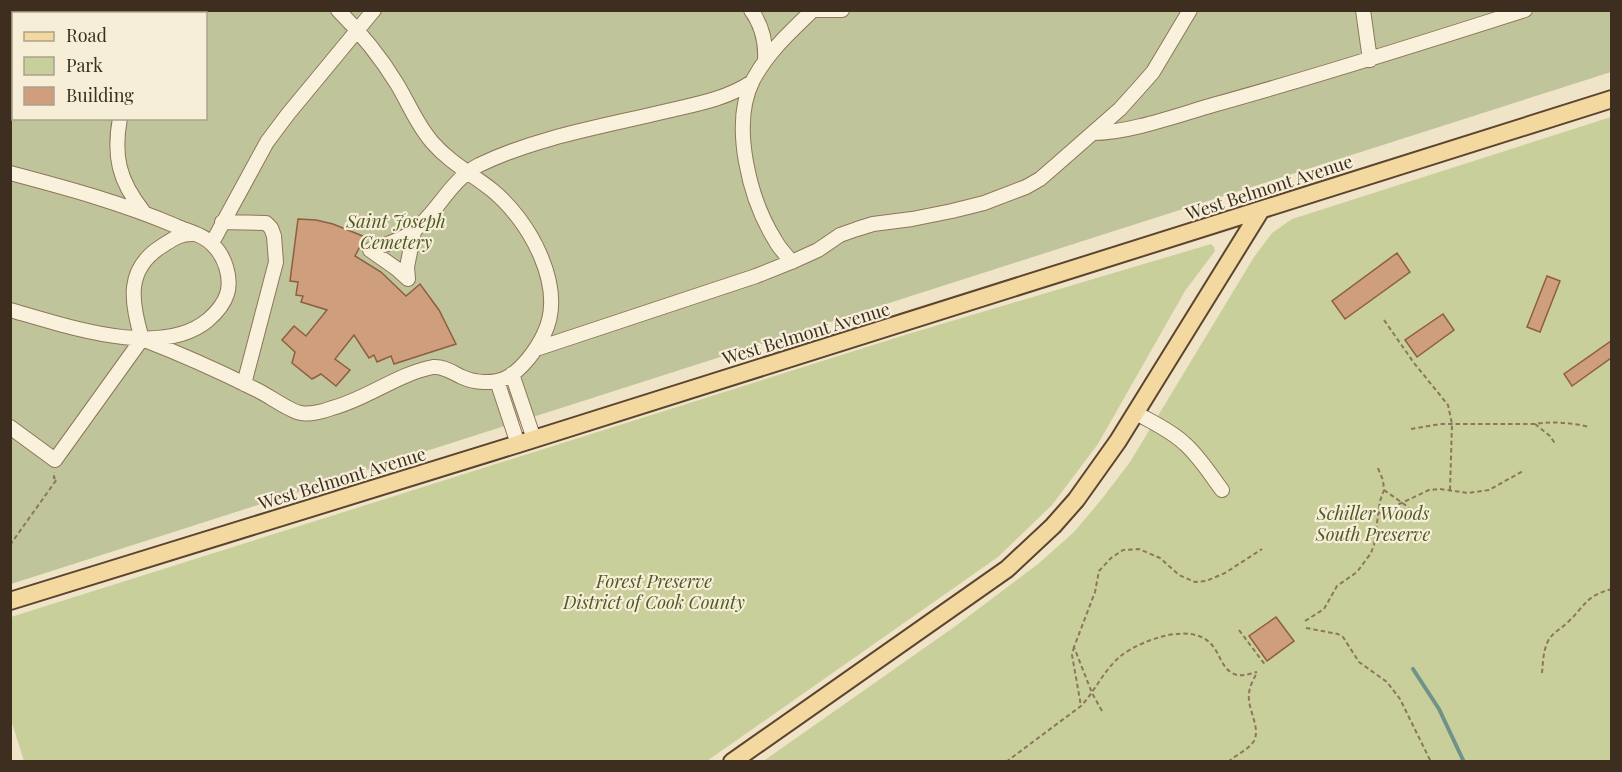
<svg xmlns="http://www.w3.org/2000/svg" width="1622" height="772" font-family="'Playfair Display',serif">
  <style>
    .green { fill: #c9cf9b }
    .cemetery { fill: #bfc49a; fill-rule: evenodd }
    .lines { fill: none; stroke-linecap: round; stroke-linejoin: round }
    .stream { stroke: #6f938a; stroke-width: 4 }
    .building { fill: #cf9f7d; stroke: #8d5f41; stroke-width: 1.5 }
    .minor-casing { stroke: #8d765c; stroke-width: 16 }
    .major-casing { stroke: #5b4430; stroke-width: 20 }
    .path { stroke: #8d765c; stroke-width: 2; stroke-dasharray: 4.5 3; stroke-linecap: butt }
    .minor { stroke: #faf1dc; stroke-width: 14 }
    .major { stroke: #f3d9a0; stroke-width: 16 }
    .labels { text-anchor: middle; dominant-baseline: central; stroke-width: 4.5; stroke-linejoin: round; paint-order: stroke }
    .street-label { font-size: 18px; fill: #3d2e20; stroke: #f7eed8 }
    .park-label { font-size: 18px; font-style: italic; fill: #4d5a26; stroke: #f7eed8 }
  </style>
  <rect width="100%" height="100%" fill="#f0e4c8"/>
  <path class="green" d="M 1611,117 L 1611,761 L 762,762 L 957,625 L 1038,564 L 1074,532 L 1101,500 L 1130,462 L 1254,257 L 1272,233 L 1292,219 Z
    M 1211,244 L 1214,247 L 1215,251 L 1185,291 L 1098,444 L 1052,505 L 998,557 L 707,761 L 24,761 L 11,720 L 11,617 L 908,334 Z"/>
  <path class="cemetery" d="M 11,11 L 1611,11 L 1611,72 L 11,584 ZM 14,14 L 206,14 L 206,118 L 14,118 Z"/>
  <g class="lines">
    <path class="stream" d="M 1413,669 L 1439,709 L 1464,762"/>
  </g>
  <path class="building" d="M 298,219 L 316,220 L 333,224 L 365,237 L 355,256 L 381,272 L 406,296 L 420,284 L 439,310 L 456,344 L 394,364 L 391,356 L 377,362 L 374,355 L 369,358 L 354,335 L 335,359 L 350,370 L 336,386 L 321,374 L 312,379 L 292,363 L 295,352 L 282,340 L 294,326 L 306,336 L 327,310 L 301,302 L 303,296 L 296,295 L 298,282 L 290,281 Z
    M 1397,253 L 1410,272 L 1345,319 L 1332,301 Z
    M 1547,276 L 1560,281 L 1540,332 L 1527,327 Z
    M 1443,314 L 1454,330 L 1417,357 L 1405,340 Z
    M 1611,341 L 1611,358 L 1572,386 L 1564,374 Z
    M 1276,617 L 1294,641 L 1267,661 L 1249,636 Z"/>
  <g class="lines">
    <defs>
      <path id="minor" d="M 751,10 C 762,25 766,44 765,61
        M 809,10 L 842,10
        M 1363,10 L 1370,60
        M 53,14 L 58,10
        M 150,14 L 151,10
        M 10,51 L 14,48
        M 120,118 C 113,156 119,181 143,211
        M 1093,133 C 1129,133 1178,115 1213,105 C 1318,76 1422,43 1525,10
        M 10,173 C 67,188 122,203 176,226 C 187,231 204,235 212,244 C 225,256 232,278 227,294 C 224,304 216,313 208,320 C 160,360 65,325 10,310
        M 222,222 L 266,223 L 271,228 L 274,236 L 276,262 L 244,384
        M 414,232 L 407,267 L 408,279 L 397,269 L 370,250 C 384,245 400,241 412,232 C 436,215 450,180 479,165 C 537,137 605,126 667,111 C 697,104 726,99 752,82
        M 212,243 L 267,142 L 288,114 L 374,10
        M 792,262 C 786,255 779,248 775,240 C 750,200 730,125 753,80 C 768,52 790,32 813,10
        M 142,339 C 181,354 219,371 257,390 C 268,395 291,412 301,413 C 309,415 325,411 332,408 C 367,399 397,374 433,367 C 444,366 453,373 462,377 C 475,383 493,384 506,378 C 522,370 537,349 544,334 C 567,287 529,220 492,190 C 472,174 449,162 432,142 C 417,125 409,104 397,84 C 380,56 361,33 338,10
        M 142,339 C 131,302 125,269 162,246 C 173,239 179,234 192,234
        M 536,349 L 756,276 L 796,260 L 818,250 L 840,235 L 857,229 L 873,224 L 912,219 L 952,211 L 984,203 L 1026,187 L 1040,179 L 1055,166 L 1120,109 L 1138,89 L 1153,72 L 1190,10
        M 512,374 L 534,439
        M 497,381 L 518,444
        M 1136,413 C 1152,422 1170,430 1184,443 C 1199,456 1210,474 1222,490
        M 10,427 L 55,460 L 142,339"/>
      <path id="major" d="M 10,601 L 518,444 L 1612,99
        M 732,762 L 1007,569 L 1053,526 L 1076,500 L 1118,441 L 1261,210"/>
    </defs>
    <use href="#minor" class="minor-casing"/>
    <use href="#major" class="major-casing"/>
    <path class="path" d="M 1384,320 L 1414,363 L 1448,405 L 1452,424 L 1450,490
      M 1535,424 L 1550,436 L 1556,445
      M 1411,429 L 1440,424 L 1535,424 C 1555,421 1571,423 1590,427
      M 1384,490 L 1408,507 L 1414,519
      M 1378,514 L 1429,490 L 1440,489 L 1468,493 L 1489,490 L 1523,471
      M 10,545 L 57,479 L 54,478 L 54,472
      M 1305,621 L 1324,609 L 1337,586 L 1357,572 L 1371,553 L 1374,545 L 1380,501 L 1384,490 L 1383,480 L 1377,466
      M 1306,628 L 1338,634 L 1343,637 L 1359,662 L 1387,682 L 1400,699 L 1431,762
      M 1239,630 L 1266,666
      M 1074,647 L 1072,655 L 1081,706
      M 1542,673 C 1543,663 1543,651 1548,641 C 1553,632 1561,629 1568,622 C 1586,605 1585,596 1612,589
      M 1102,711 L 1092,693 L 1074,647 L 1095,592 L 1099,571 L 1111,558 L 1123,550 L 1139,549 L 1160,558 L 1179,575 L 1195,582 L 1206,581 L 1225,573 L 1262,549
      M 1006,762 L 1081,706 C 1096,690 1104,669 1122,655 C 1142,640 1192,621 1212,645 C 1220,654 1222,669 1234,674 C 1241,677 1249,674 1257,672
      M 1228,762 C 1237,754 1248,750 1254,741 C 1261,727 1247,709 1249,694 C 1249,687 1254,679 1257,672"/>
    <use href="#minor" class="minor"/>
    <use href="#major" class="major"/>
  </g>
  <g class="labels">
    <g class="street-label">
      <text transform="translate(1269 187) rotate(-18)">West Belmont Avenue</text>
      <text transform="translate(806 333) rotate(-17)">West Belmont Avenue</text>
      <text transform="translate(342 478) rotate(-17)">West Belmont Avenue</text>
    </g>
    <g class="park-label">
      <text x="396" y="221">Saint Joseph<tspan x="396" dy="21">Cemetery</tspan></text>
      <text x="1373" y="513">Schiller Woods<tspan x="1373" dy="21">South Preserve</tspan></text>
      <text x="654" y="581">Forest Preserve<tspan x="654" dy="21">District of Cook County</tspan></text>
    </g>
  </g>
  <rect width="1622" height="772" fill="none" stroke="#3d2e20" stroke-width="24"/>
  <rect x="12" y="12" width="195" height="108" fill="#f7eed8" stroke="#ada18e" stroke-width="1.5"/>
  <rect x="24" y="32" width="30" height="9" fill="#f3d9a0" stroke="#ada18e" stroke-width="1.5"/>
  <text x="66" y="42" font-size="18" fill="#3d2e20">Road</text>
  <rect x="24" y="57" width="30" height="18" fill="#c9cf9b" stroke="#ada18e" stroke-width="1.5"/>
  <text x="66" y="72" font-size="18" fill="#3d2e20">Park</text>
  <rect x="24" y="87" width="30" height="18" fill="#cf9f7d" stroke="#ada18e" stroke-width="1.5"/>
  <text x="66" y="102" font-size="18" fill="#3d2e20">Building</text>
</svg>
